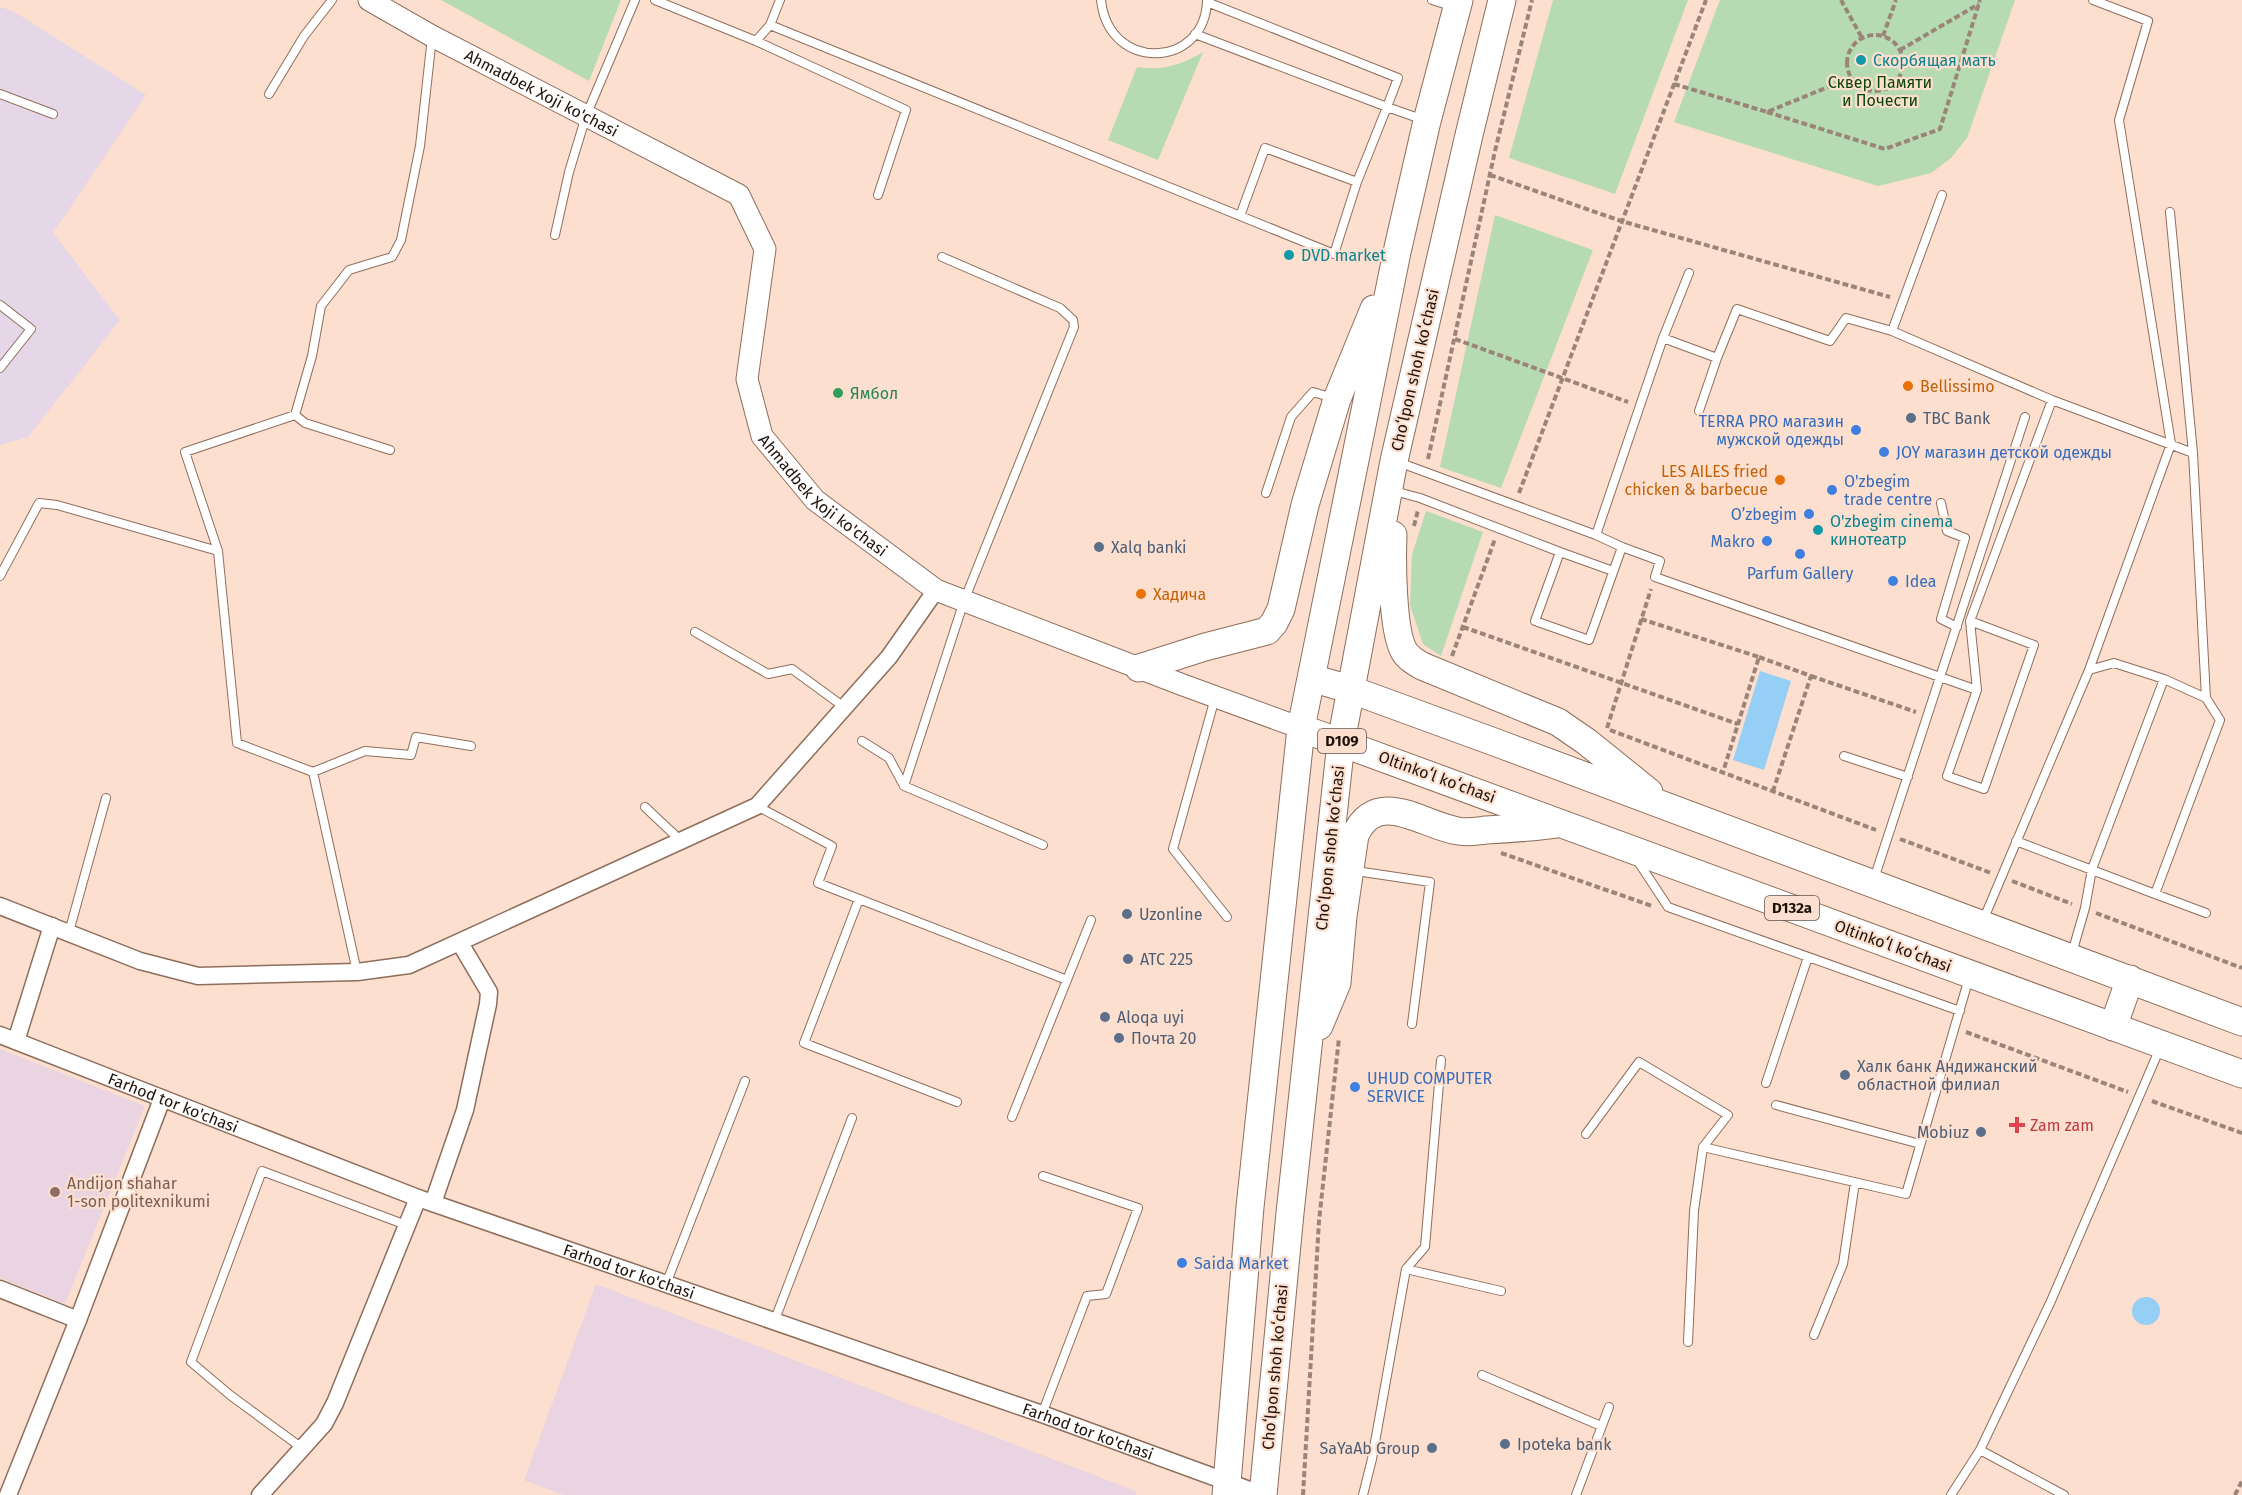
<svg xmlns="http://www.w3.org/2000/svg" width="2242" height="1495" font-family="'Fira Sans',sans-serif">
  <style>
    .industrial { fill: #e5d6e8 }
    .education { fill: #ead4e1 }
    .green { fill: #b6dab2 }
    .water { fill: #96cff6 }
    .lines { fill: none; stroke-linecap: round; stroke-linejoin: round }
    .service-casing { stroke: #8e6e5b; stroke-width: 10 }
    .minor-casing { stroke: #8e6e5b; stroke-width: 19 }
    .tertiary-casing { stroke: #8e6e5b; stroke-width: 23 }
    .primary-casing { stroke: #8e6e5b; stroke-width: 29 }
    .path { stroke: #9b8579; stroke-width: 4; stroke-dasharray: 6 3; stroke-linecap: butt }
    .service { stroke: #fff; stroke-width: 8 }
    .minor { stroke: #fff; stroke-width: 16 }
    .tertiary { stroke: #fff; stroke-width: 21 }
    .primary { stroke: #fff; stroke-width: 27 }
    .culture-dot { fill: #0f9aa8; stroke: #fcdfce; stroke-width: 2 }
    .food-dot { fill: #e8710a; stroke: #fcdfce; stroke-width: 2 }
    .leisure-dot { fill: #2e9e5b; stroke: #fcdfce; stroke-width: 2 }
    .service-dot { fill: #5c6f8a; stroke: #fcdfce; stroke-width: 2 }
    .shop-dot { fill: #3f7fe0; stroke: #fcdfce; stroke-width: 2 }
    .health-dot { fill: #e0444e; stroke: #fcdfce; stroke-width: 2 }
    .education-dot { fill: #8d6e63; stroke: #fcdfce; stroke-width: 2 }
    .labels { text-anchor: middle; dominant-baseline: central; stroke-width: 4.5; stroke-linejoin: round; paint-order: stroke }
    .shield { fill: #fcdfce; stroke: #615046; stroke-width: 1.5 }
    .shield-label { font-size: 15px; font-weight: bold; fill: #1f120b }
    .culture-label { font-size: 16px; fill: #0d838f; stroke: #fcdfce; text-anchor: start }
    .park-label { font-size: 16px; fill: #094605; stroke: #fcdfce }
    .street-label { font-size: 16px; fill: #1f120b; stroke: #fcdfce }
    .food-label { font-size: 16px; fill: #c56008; stroke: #fcdfce; text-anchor: start }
    .leisure-label { font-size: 16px; fill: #27864d; stroke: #fcdfce; text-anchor: start }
    .service-label { font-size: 16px; fill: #4e5e75; stroke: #fcdfce; text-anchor: start }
    .shop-label { font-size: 16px; fill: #366cbe; stroke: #fcdfce; text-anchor: start }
    .health-label { font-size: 16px; fill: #be3a42; stroke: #fcdfce; text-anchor: start }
    .education-label { font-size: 16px; fill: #785e54; stroke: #fcdfce; text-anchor: start }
  </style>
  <rect width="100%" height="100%" fill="#fcdfce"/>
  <path class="industrial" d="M 0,7 L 13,11 L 146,95 L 53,233 L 120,320 L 28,437 L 0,445 Z"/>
  <path class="education" d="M 0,1049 L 145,1106 L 65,1304 L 0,1278 Z
    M 596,1284 L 1136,1491 L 1136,1495 L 563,1495 L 524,1480 Z"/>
  <path class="green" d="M 441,0 L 621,0 L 589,81 Z
    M 1553,0 L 1688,0 L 1615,194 L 1509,158 Z
    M 1720,0 L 2015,0 L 1967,138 L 1951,158 L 1931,173 L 1878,186 L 1674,122 Z
    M 1203,52 L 1158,160 L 1108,140 L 1137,67 C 1164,71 1180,65 1203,52 Z
    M 1495,215 L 1593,250 L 1501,488 L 1440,467 Z
    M 1426,511 L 1483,532 L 1441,656 L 1423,644 L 1410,605 L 1412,555 Z"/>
  <path class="water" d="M 1760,671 L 1791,681 L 1764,770 L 1733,760 Z
    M2132 1311a14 14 0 1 1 28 0a14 14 0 1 1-28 0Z"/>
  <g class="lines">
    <defs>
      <path id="service" d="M 655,0 L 756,41 L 770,25
        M 780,0 L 770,25 L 1334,254 L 1357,182
        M 1101,0 C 1109,74 1206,68 1207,0
        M 1432,0 L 1454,7
        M 1195,34 L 1387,107 L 1398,78 L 1207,2
        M 756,41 L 906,110 L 878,195
        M 0,94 L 53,114
        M 269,94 L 304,36 L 332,0
        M 1942,195 L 1892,331 L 2052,400
        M 2170,212 L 2193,453 L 2206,698
        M 1240,216 L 1265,148 L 1357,182 L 1387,107 L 1424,120
        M 555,235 L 569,172 L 586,116 L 635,0
        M 0,305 L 31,329 L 0,368
        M 1663,338 L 1717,358 L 1737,309 L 1830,341 L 1846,318 L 1892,331
        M 1699,411 L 1717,358
        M 295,415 L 305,423 L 390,450
        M 1398,462 L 1596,535 L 1622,547 L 1589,640 L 1535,621 L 1560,552 L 1613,571
        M 1394,491 L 1420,498 L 1560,552
        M 1266,493 L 1291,417 L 1313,392 L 1333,398
        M 1941,503 L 1947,531 L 1965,538 L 1941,619 L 1957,627
        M 1596,535 L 1663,338 L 1689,273
        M 1622,547 L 1660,561 L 1655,577 L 1977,690 L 1947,776 L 1984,789 L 2034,645 L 1970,621 L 2052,400 L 2193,453
        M 0,576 L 39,503 L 57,505 L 218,551
        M 1970,621 L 1977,690
        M 695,632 L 768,674 L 792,669 L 844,707
        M 2089,670 L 2171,444 L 2119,120 L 2148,21 L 2093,0
        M 1215,698 L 1173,849 L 1227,917
        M 862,741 L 889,758 L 904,786 L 1043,845
        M 1844,756 L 1908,777
        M 313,772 L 365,751 L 411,755 L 416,737 L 471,746
        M 904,786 L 964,601 L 1074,327 L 1073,320 L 1060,308 L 942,257
        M 757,806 L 832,846 L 818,883 L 1067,980
        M 645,807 L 680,840
        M 2016,841 L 2155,894
        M 1637,860 L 1668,907 L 1960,1011
        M 1355,869 L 1356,871 L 1430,882 L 1412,1024
        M 1874,879 L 2025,417
        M 859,899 L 804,1043 L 957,1102
        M 1982,923 L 2089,670 L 2114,663 L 2164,679 L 2206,698 L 2220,720 L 2155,894 L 2206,913
        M 69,932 L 106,798
        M 2072,953 L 2085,908 L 2092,869 L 2164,679
        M 357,972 L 313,772 L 237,743 L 218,551 L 185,452 L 295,415 L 312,356 L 321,306 L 349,270 L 392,257 L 401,240 L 420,146 L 432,37
        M 1766,1083 L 1808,957
        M 1776,1105 L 1920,1144
        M 1012,1117 L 1091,920
        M 1586,1134 L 1639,1062 L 1728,1115 L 1703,1147 L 1906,1194 L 1969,978
        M 1406,1269 L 1425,1247 L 1441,1060
        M 666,1284 L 745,1081
        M 774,1322 L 852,1118
        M 1814,1335 L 1843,1264 L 1855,1182
        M 1688,1342 L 1694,1211 L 1703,1147
        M 1482,1375 L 1601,1426
        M 1042,1414 L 1087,1296 L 1106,1294 L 1138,1208 L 1043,1176
        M 302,1448 L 230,1395 L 191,1362 L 262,1171 L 406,1225
        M 1980,1450 L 2064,1495
        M 1363,1495 L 1372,1459 L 1406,1269 L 1501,1291
        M 1576,1495 L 1609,1407
        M 1951,1495 L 1980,1450 L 2051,1301 L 2160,1048"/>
      <g id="minor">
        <path d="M 0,906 L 140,961 L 198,976 L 357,972 L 409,965 L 757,806 L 889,657 L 936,590"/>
        <path id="s1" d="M 0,1035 L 418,1198 L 1042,1414 L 1263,1495"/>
        <path d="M 16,1041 L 52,926"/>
        <path d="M 433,1203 L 465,1110 L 488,1004 L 489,992 L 460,943"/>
        <path d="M 0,1289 L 78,1320"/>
        <path d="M 8,1495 L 78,1320 L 162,1099"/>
        <path d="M 260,1495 L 324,1424 L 335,1403 L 418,1198"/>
      </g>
      <g id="tertiary">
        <path id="s2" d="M 369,0 L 432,36 L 739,195 L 765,249 L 747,379 L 762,436 L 815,500 L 936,590 L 1183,685 L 1301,728"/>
      </g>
      <path id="primary" d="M 1393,535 C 1392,560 1392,630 1404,651 C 1408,658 1415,662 1422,666 L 1558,722 L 1587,742 L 1649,792
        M 1139,668 L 1205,647 L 1267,631 L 1274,623 L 1281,609 L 1305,505 L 1337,399 L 1374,309
        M 1312,678 L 1352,690 L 1497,743 L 2242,1022
        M 1301,728 L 2242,1074
        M 1319,1026 L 1337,983 L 1343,916 L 1355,835 C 1378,786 1423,826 1458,831 C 1466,833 1477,831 1486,830 C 1509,829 1533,827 1556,824
        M 2113,1027 L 2130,979
        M 1226,1495 L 1250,1207 L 1301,728 L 1397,252 L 1427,121 L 1459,0
        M 1263,1495 L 1290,1213 L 1341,742 L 1394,461 L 1469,135 L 1502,0"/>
    </defs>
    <use href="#service" class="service-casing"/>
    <use href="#minor" class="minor-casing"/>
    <use href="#tertiary" class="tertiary-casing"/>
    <use href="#primary" class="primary-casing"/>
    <path class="path" d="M 1841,0 L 1862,38
      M1847 63a28 28 0 1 1 56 0a28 28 0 1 1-56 0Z
      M 1883,36 L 1896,0
      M 1900,50 L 1979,4
      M 1674,84 L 1767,112 L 1850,78
      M 1767,112 L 1885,149 L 1940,129 L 1980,0
      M 1490,175 L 1621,221 L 1890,297
      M 1455,339 L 1628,402
      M 1428,459 L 1495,151 L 1532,0
      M 1519,493 L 1706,0
      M 1414,526 L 1418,510
      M 1641,619 L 1759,657 L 1723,772
      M 1463,627 L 1738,724
      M 1452,656 L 1495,539
      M 1759,657 L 1811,676 L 1773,791
      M 1811,676 L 1916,712
      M 1607,728 L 1651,589
      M 1610,730 L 1876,830
      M 1900,839 L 1991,873
      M 1501,853 L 1652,906
      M 2012,881 L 2072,904
      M 2096,913 L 2242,968
      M 1966,1032 L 2128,1092
      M 2152,1101 L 2242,1133
      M 1303,1495 L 1319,1221 L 1339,1038
      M 2235,1495 L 2242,1481"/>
    <use href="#service" class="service"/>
    <use href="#minor" class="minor"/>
    <use href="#tertiary" class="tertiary"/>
    <use href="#primary" class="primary"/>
  </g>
  <g class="culture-dot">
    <circle cx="1861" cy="60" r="6"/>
    <circle cx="1289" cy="255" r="6"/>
    <circle cx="1818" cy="530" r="6"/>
  </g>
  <g class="food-dot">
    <circle cx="1908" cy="386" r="6"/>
    <circle cx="1780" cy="480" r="6"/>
    <circle cx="1141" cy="594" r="6"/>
  </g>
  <circle class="leisure-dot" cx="838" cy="393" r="6"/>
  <g class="service-dot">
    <circle cx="1911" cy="418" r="6"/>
    <circle cx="1099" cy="547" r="6"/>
    <circle cx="1127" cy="914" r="6"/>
    <circle cx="1128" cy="959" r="6"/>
    <circle cx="1105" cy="1017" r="6"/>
    <circle cx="1119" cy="1038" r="6"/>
    <circle cx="1845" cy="1075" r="6"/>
    <circle cx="1981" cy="1132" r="6"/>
    <circle cx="1505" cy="1444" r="6"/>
    <circle cx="1432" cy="1448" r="6"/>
  </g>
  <g class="shop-dot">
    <circle cx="1856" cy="430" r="6"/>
    <circle cx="1884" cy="452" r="6"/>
    <circle cx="1832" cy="490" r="6"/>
    <circle cx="1809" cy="514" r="6"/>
    <circle cx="1767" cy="541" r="6"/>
    <circle cx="1800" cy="554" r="6"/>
    <circle cx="1893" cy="581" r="6"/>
    <circle cx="1355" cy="1087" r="6"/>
    <circle cx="1182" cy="1263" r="6"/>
  </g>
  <path class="health-dot" d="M2014 1116h6v6h6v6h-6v6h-6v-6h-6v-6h6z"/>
  <circle class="education-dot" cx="55" cy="1192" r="6"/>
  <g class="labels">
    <g class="shield">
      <rect x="1318" y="729" width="48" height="24" rx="4.5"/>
      <rect x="1765" y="896" width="54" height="24" rx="4.5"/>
    </g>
    <g class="shield-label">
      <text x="1342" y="741">D109</text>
      <text x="1792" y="908">D132a</text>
    </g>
    <g class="culture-label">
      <text x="1873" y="60">Скорбящая мать</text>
      <text x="1301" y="255">DVD market</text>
      <text x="1830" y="521">O'zbegim cinema<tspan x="1830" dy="18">кинотеатр</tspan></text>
    </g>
    <g class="park-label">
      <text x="1880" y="82">Сквер Памяти<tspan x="1880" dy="18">и Почести</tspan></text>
    </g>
    <g class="street-label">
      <text stroke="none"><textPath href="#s2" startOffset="196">Ahmadbek Xoji ko'chasi</textPath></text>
      <text transform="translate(1415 370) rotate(-77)">Choʻlpon shoh koʻchasi</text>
      <text stroke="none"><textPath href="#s2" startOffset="754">Ahmadbek Xoji ko'chasi</textPath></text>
      <text transform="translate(1437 777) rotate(20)">Oltinkoʻl koʻchasi</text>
      <text transform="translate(1330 848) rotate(-84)">Choʻlpon shoh koʻchasi</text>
      <text transform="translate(1893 946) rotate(20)">Oltinkoʻl koʻchasi</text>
      <text stroke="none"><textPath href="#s1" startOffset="186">Farhod tor ko'chasi</textPath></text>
      <text stroke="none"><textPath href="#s1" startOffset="672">Farhod tor ko'chasi</textPath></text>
      <text transform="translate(1275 1367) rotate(-85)">Choʻlpon shoh koʻchasi</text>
      <text stroke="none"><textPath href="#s1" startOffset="1158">Farhod tor ko'chasi</textPath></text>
    </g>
    <g class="food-label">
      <text x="1920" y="386">Bellissimo</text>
      <text x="1768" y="471" text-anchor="end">LES AILES fried<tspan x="1768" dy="18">chicken &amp; barbecue</tspan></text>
      <text x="1153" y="594">Хадича</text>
    </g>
    <g class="leisure-label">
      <text x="850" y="393">Ямбол</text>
    </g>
    <g class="service-label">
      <text x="1923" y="418">TBC Bank</text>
      <text x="1111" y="547">Xalq banki</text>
      <text x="1139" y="914">Uzonline</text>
      <text x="1140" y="959">АТС 225</text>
      <text x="1117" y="1017">Aloqa uyi</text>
      <text x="1131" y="1038">Почта 20</text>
      <text x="1857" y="1066">Халк банк Андижанский<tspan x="1857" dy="18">областной филиал</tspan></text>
      <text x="1969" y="1132" text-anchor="end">Mobiuz</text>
      <text x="1517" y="1444">Ipoteka bank</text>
      <text x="1420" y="1448" text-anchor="end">SaYaAb Group</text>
    </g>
    <g class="shop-label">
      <text x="1844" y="421" text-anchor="end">TERRA PRO магазин<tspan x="1844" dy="18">мужской одежды</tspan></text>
      <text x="1896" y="452">JOY магазин детской одежды</text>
      <text x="1844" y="481">O'zbegim<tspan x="1844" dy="18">trade centre</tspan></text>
      <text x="1797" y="514" text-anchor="end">O’zbegim</text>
      <text x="1755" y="541" text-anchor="end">Makro</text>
      <text x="1800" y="573" text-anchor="middle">Parfum Gallery</text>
      <text x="1905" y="581">Idea</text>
      <text x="1367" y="1078">UHUD COMPUTER<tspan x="1367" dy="18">SERVICE</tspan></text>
      <text x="1194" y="1263">Saida Market</text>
    </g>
    <g class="health-label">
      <text x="2030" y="1125">Zam zam</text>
    </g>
    <g class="education-label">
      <text x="67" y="1183">Andijon shahar<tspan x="67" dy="18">1-son politexnikumi</tspan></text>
    </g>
  </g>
</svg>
